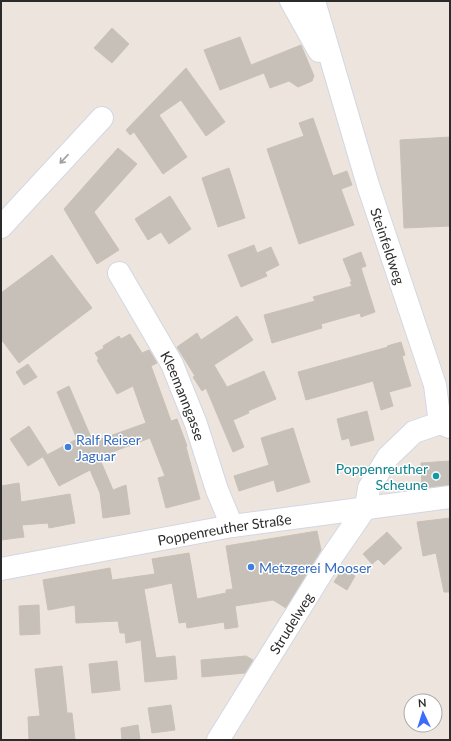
<svg xmlns="http://www.w3.org/2000/svg" width="451" height="741" font-family="Lato,sans-serif">
  <style>
    .building { fill: #c6c0b9; stroke: #c9c1b7 }
    .lines { fill: none; stroke-linecap: round; stroke-linejoin: round }
    .minor-casing { stroke: #d2d7e4; stroke-width: 24 }
    .minor { stroke: #fff; stroke-width: 22 }
    .oneway { stroke: #a0a0a0 }
    .shop-dot { fill: #3f7fe0; stroke: #fff; stroke-width: 1.5 }
    .culture-dot { fill: #0f9aa8; stroke: #fff; stroke-width: 1.5 }
    .labels { text-anchor: middle; dominant-baseline: central; stroke-width: 3; stroke-linejoin: round; paint-order: stroke }
    .street-label { font-size: 14px; fill: #2b2b2b; stroke: #fff }
    .shop-label { font-size: 14px; fill: #366cbe; stroke: #fff; text-anchor: start }
    .culture-label { font-size: 14px; fill: #0d838f; stroke: #fff; text-anchor: end }
  </style>
  <rect width="100%" height="100%" fill="#ede5dd"/>
  <path class="building" d="M 112,28 L 129,44 L 112,63 L 94,48 Z
    M 240,37 L 251,65 L 301,45 L 314,76 L 312,81 L 298,87 L 289,81 L 270,88 L 264,73 L 220,90 L 204,50 Z
    M 186,68 L 225,122 L 206,136 L 181,100 L 159,115 L 187,157 L 163,174 L 134,132 L 130,135 L 126,130 Z
    M 313,118 L 333,176 L 347,171 L 352,185 L 341,189 L 354,225 L 299,244 L 267,149 L 304,136 L 299,123 Z
    M 450,137 L 450,226 L 404,228 L 400,140 Z
    M 118,148 L 137,164 L 94,212 L 119,250 L 97,264 L 64,209 Z
    M 229,168 L 245,218 L 218,227 L 202,178 Z
    M 170,196 L 191,229 L 169,244 L 161,232 L 148,240 L 135,219 Z
    M 254,245 L 257,253 L 271,247 L 279,265 L 265,272 L 267,276 L 241,287 L 228,255 Z
    M 361,252 L 366,266 L 361,268 L 375,312 L 361,317 L 360,313 L 321,324 L 322,328 L 272,343 L 264,315 L 315,301 L 313,297 L 352,286 L 350,282 L 352,282 L 343,259 Z
    M 52,255 L 92,308 L 19,363 L 1,339 L 1,293 Z
    M 237,316 L 253,340 L 214,365 L 227,387 L 264,371 L 276,399 L 248,411 L 249,413 L 233,420 L 244,447 L 233,452 L 206,388 L 202,391 L 193,377 L 195,376 L 177,347 L 197,333 L 201,340 Z
    M 130,334 L 142,353 L 149,350 L 157,363 L 151,366 L 171,421 L 177,419 L 187,446 L 186,447 L 200,499 L 166,508 L 158,478 L 165,476 L 150,438 L 99,457 L 113,490 L 126,485 L 130,514 L 103,518 L 100,493 L 90,470 L 59,486 L 43,457 L 77,439 L 57,392 L 69,386 L 93,442 L 146,423 L 133,386 L 117,394 L 97,360 L 99,359 L 95,353 L 104,348 L 103,346 L 119,336 L 121,339 Z
    M 401,342 L 405,355 L 402,356 L 411,386 L 389,392 L 393,406 L 381,410 L 373,381 L 306,400 L 298,372 L 388,347 L 387,346 Z
    M 28,364 L 37,377 L 24,385 L 16,372 Z
    M 367,411 L 374,440 L 351,446 L 349,438 L 342,440 L 337,419 Z
    M 29,426 L 47,454 L 28,466 L 10,439 Z
    M 293,428 L 310,482 L 277,492 L 274,480 L 239,491 L 234,476 L 269,465 L 261,438 Z
    M 450,461 L 450,485 L 422,488 L 421,463 Z
    M 19,483 L 21,502 L 70,494 L 75,523 L 49,528 L 48,523 L 22,525 L 24,537 L 1,540 L 1,486 Z
    M 450,518 L 450,592 L 444,592 L 436,553 L 423,556 L 417,522 Z
    M 317,531 L 321,550 L 286,608 L 273,600 L 235,606 L 238,627 L 225,629 L 224,622 L 187,628 L 186,622 L 179,623 L 172,583 L 144,589 L 156,658 L 175,656 L 177,679 L 145,682 L 141,640 L 126,643 L 125,633 L 120,633 L 118,621 L 76,623 L 75,605 L 48,610 L 43,580 L 110,568 L 112,580 L 155,574 L 152,559 L 189,553 L 197,599 L 226,593 L 226,590 L 233,589 L 226,546 Z
    M 387,532 L 402,548 L 384,565 L 378,559 L 372,564 L 363,554 Z
    M 343,568 L 355,576 L 347,590 L 334,582 Z
    M 39,605 L 40,634 L 20,635 L 19,606 Z
    M 246,656 L 253,660 L 245,673 L 202,677 L 201,660 Z
    M 117,661 L 120,690 L 92,693 L 89,664 Z
    M 62,666 L 67,713 L 72,713 L 75,740 L 29,740 L 28,717 L 40,716 L 35,669 Z
    M 171,705 L 175,730 L 152,733 L 148,708 Z
    M 138,725 L 140,740 L 122,740 L 121,728 Z"/>
  <g class="lines">
    <defs>
      <g id="minor">
        <path d="M 291,1 L 319,51"/>
        <path id="s1" d="M 314,1 L 368,185 L 435,385 L 440,423"/>
        <path d="M 1,227 L 102,118"/>
        <path id="s2" d="M 119,273 L 172,364 L 196,424 L 217,490 L 232,526"/>
        <path id="s3" d="M 1,569 L 232,526 L 450,497"/>
        <path id="s4" d="M 218,740 L 331,558 L 366,507 L 369,488 L 388,457 L 414,432 L 440,423 L 450,427"/>
      </g>
    </defs>
    <use href="#minor" class="minor-casing"/>
    <use href="#minor" class="minor"/>
  </g>
  <defs><path id="oneway-shaft" d="M-6 0H5M1.5-3L5.5 0L1.5 3" fill="none" stroke-width="1.6" stroke-linecap="round" stroke-linejoin="round"/></defs>
  <use class="oneway" href="#oneway-shaft" transform="translate(64 159) rotate(133)"/>
  <g class="shop-dot">
    <circle cx="68" cy="447" r="4"/>
    <circle cx="251" cy="567" r="4"/>
  </g>
  <circle class="culture-dot" cx="436" cy="476" r="4"/>
  <g class="labels">
    <g class="street-label">
      <text stroke="none"><textPath href="#s1" startOffset="256">Steinfeldweg</textPath></text>
      <text stroke="none"><textPath href="#s2" startOffset="139">Kleemanngasse</textPath></text>
      <text stroke="none"><textPath href="#s3" startOffset="227">Poppenreuther Straße</textPath></text>
      <text stroke="none"><textPath href="#s4" startOffset="138">Strudelweg</textPath></text>
    </g>
    <g class="shop-label">
      <text x="76" y="439">Ralf Reiser<tspan x="76" dy="16">Jaguar</tspan></text>
      <text x="259" y="567">Metzgerei Mooser</text>
    </g>
    <g class="culture-label">
      <text x="428" y="468">Poppenreuther<tspan x="428" dy="16">Scheune</tspan></text>
    </g>
  </g>
  <rect width="451" height="741" fill="none" stroke="#2b2b2b" stroke-width="4"/>
  <g transform="translate(423 713) rotate(356)"><circle r="19" fill="#ffffff" stroke="#aaaaaa"/>
  <path d="M0-3L7 15L0 10L-7 15Z" fill="#3b6cfd"/>
  <text y="-6" font-size="11" font-weight="bold" text-anchor="middle" fill="#2b2b2b">N</text>
  </g>
</svg>
